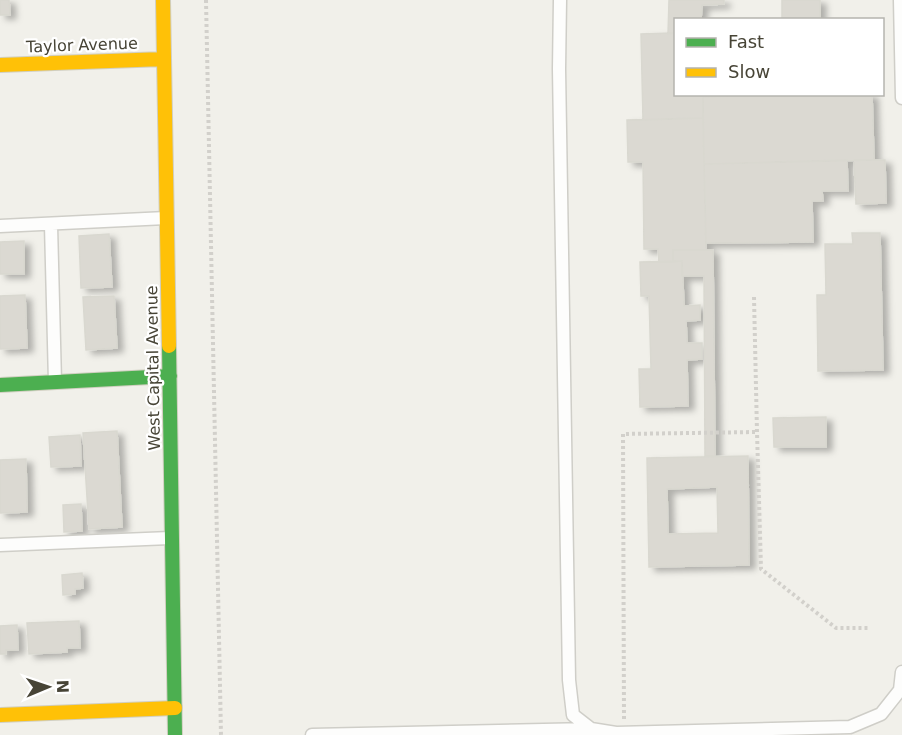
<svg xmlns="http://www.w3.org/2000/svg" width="902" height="735" font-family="'DejaVu Sans',sans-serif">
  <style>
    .building { fill: #dbd9d2; stroke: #d9d8d0; stroke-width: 1.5; fill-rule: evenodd; filter: url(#shadow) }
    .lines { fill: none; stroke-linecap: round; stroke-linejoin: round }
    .lane-casing { stroke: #cfcec8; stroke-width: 15 }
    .fast-casing { stroke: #d1cfc1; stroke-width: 16 }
    .slow-casing { stroke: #d1cfc1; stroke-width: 16 }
    .path { stroke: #d2d0cb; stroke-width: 4; stroke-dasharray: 3 3; stroke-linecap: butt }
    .lane { stroke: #fdfdfc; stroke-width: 12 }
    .fast { stroke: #4caf50; stroke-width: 14 }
    .slow { stroke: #ffc107; stroke-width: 14 }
    .labels { text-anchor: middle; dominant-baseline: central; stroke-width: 4.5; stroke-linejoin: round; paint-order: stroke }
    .street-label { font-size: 16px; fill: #474436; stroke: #fff }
  </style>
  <defs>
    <filter id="shadow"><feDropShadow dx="6" dy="4" stdDeviation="3" flood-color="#0004"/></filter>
  </defs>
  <rect width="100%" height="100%" fill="#f1f0ea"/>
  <path class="building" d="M 0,0 L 9,0 L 10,15 L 0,15 Z
    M 669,0 L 724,0 L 724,4 L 702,5 L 701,20 L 676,20 L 676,33 L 668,34 Z
    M 782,0 L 820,0 L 820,20 L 782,20 Z
    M 672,33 L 676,33 L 676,94 L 703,94 L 703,118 L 643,120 L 641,34 Z
    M 789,94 L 872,94 L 874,160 L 704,164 L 703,97 Z
    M 703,118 L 706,250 L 673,250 L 673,262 L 659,262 L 658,249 L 644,249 L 643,162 L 628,162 L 627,120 Z
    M 847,160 L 848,191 L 822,191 L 823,201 L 812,201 L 813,242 L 706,243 L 704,164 Z
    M 854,160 L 885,160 L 886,203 L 856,204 Z
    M 852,233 L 880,233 L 883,370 L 818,371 L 817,295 L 826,295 L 825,244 L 853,244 Z
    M 109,234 L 112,287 L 81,288 L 79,236 Z
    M 24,241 L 24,274 L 0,274 L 0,242 Z
    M 673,250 L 713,250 L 715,456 L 705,456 L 704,276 L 682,276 L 682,261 L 673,262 Z
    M 682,261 L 684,306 L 700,305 L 700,320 L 686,321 L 687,343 L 702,343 L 702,359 L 687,360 L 688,406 L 640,407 L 639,369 L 651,369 L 649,296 L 641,296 L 640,262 Z
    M 25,295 L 27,348 L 0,349 L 0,296 Z
    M 114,296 L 117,348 L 86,350 L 83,297 Z
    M 826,417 L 826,447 L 774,447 L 773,418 Z
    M 117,431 L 122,527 L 89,529 L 83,433 Z
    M 80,435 L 81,466 L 51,467 L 49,437 Z
    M 748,456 L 749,565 L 649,567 L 647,458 ZM 717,487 L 718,533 L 668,534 L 667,489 Z
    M 26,459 L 27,512 L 0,513 L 0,460 Z
    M 81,504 L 82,531 L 64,532 L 63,505 Z
    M 82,573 L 83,588 L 75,589 L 75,594 L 63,595 L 62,575 Z
    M 79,621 L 80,648 L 67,648 L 67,652 L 29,654 L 27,623 Z
    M 17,625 L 18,650 L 6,650 L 6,654 L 0,654 L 0,626 Z"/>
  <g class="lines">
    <defs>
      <path id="lane" d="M 560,0 L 559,69 L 569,680 L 573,715 L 591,729
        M 900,0 L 902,98
        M 51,225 L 55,382
        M 0,226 L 166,218
        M 0,545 L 170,538
        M 312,735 L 591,729 L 616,733 L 850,727 L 881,714 L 900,690 L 902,672"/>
      <path id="fast" d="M 169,346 L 175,735
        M 0,385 L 170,376"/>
      <path id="slow" d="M 163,0 L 169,346
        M 0,65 L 164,59
        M 0,715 L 175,708"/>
    </defs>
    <use href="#lane" class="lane-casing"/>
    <use href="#fast" class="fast-casing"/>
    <use href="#slow" class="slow-casing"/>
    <path class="path" d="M 206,0 L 221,735
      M 754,297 L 757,432 L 761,569 L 836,628 L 868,628
      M 624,719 L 623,434 L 757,432"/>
    <use href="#lane" class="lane"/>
    <use href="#fast" class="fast"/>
    <use href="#slow" class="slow"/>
  </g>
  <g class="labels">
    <g class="street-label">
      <text transform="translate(82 45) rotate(-2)">Taylor Avenue</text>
      <text transform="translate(153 368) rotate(-91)">West Capital Avenue</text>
    </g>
  </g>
  <rect x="674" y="18" width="210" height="78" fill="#ffffff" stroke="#b5b4af" stroke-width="1.5"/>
  <rect x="686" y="38" width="30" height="9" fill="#4caf50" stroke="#b5b4af" stroke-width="1.5"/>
  <text x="728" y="48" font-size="18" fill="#474436">Fast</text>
  <rect x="686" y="68" width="30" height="9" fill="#ffc107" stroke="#b5b4af" stroke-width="1.5"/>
  <text x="728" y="78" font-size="18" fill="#474436">Slow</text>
  <g transform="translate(48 687) rotate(88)" stroke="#ffffff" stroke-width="4.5" paint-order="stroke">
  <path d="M0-4.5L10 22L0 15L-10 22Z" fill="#474436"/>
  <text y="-9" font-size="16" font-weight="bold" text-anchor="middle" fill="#474436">N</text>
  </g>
</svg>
